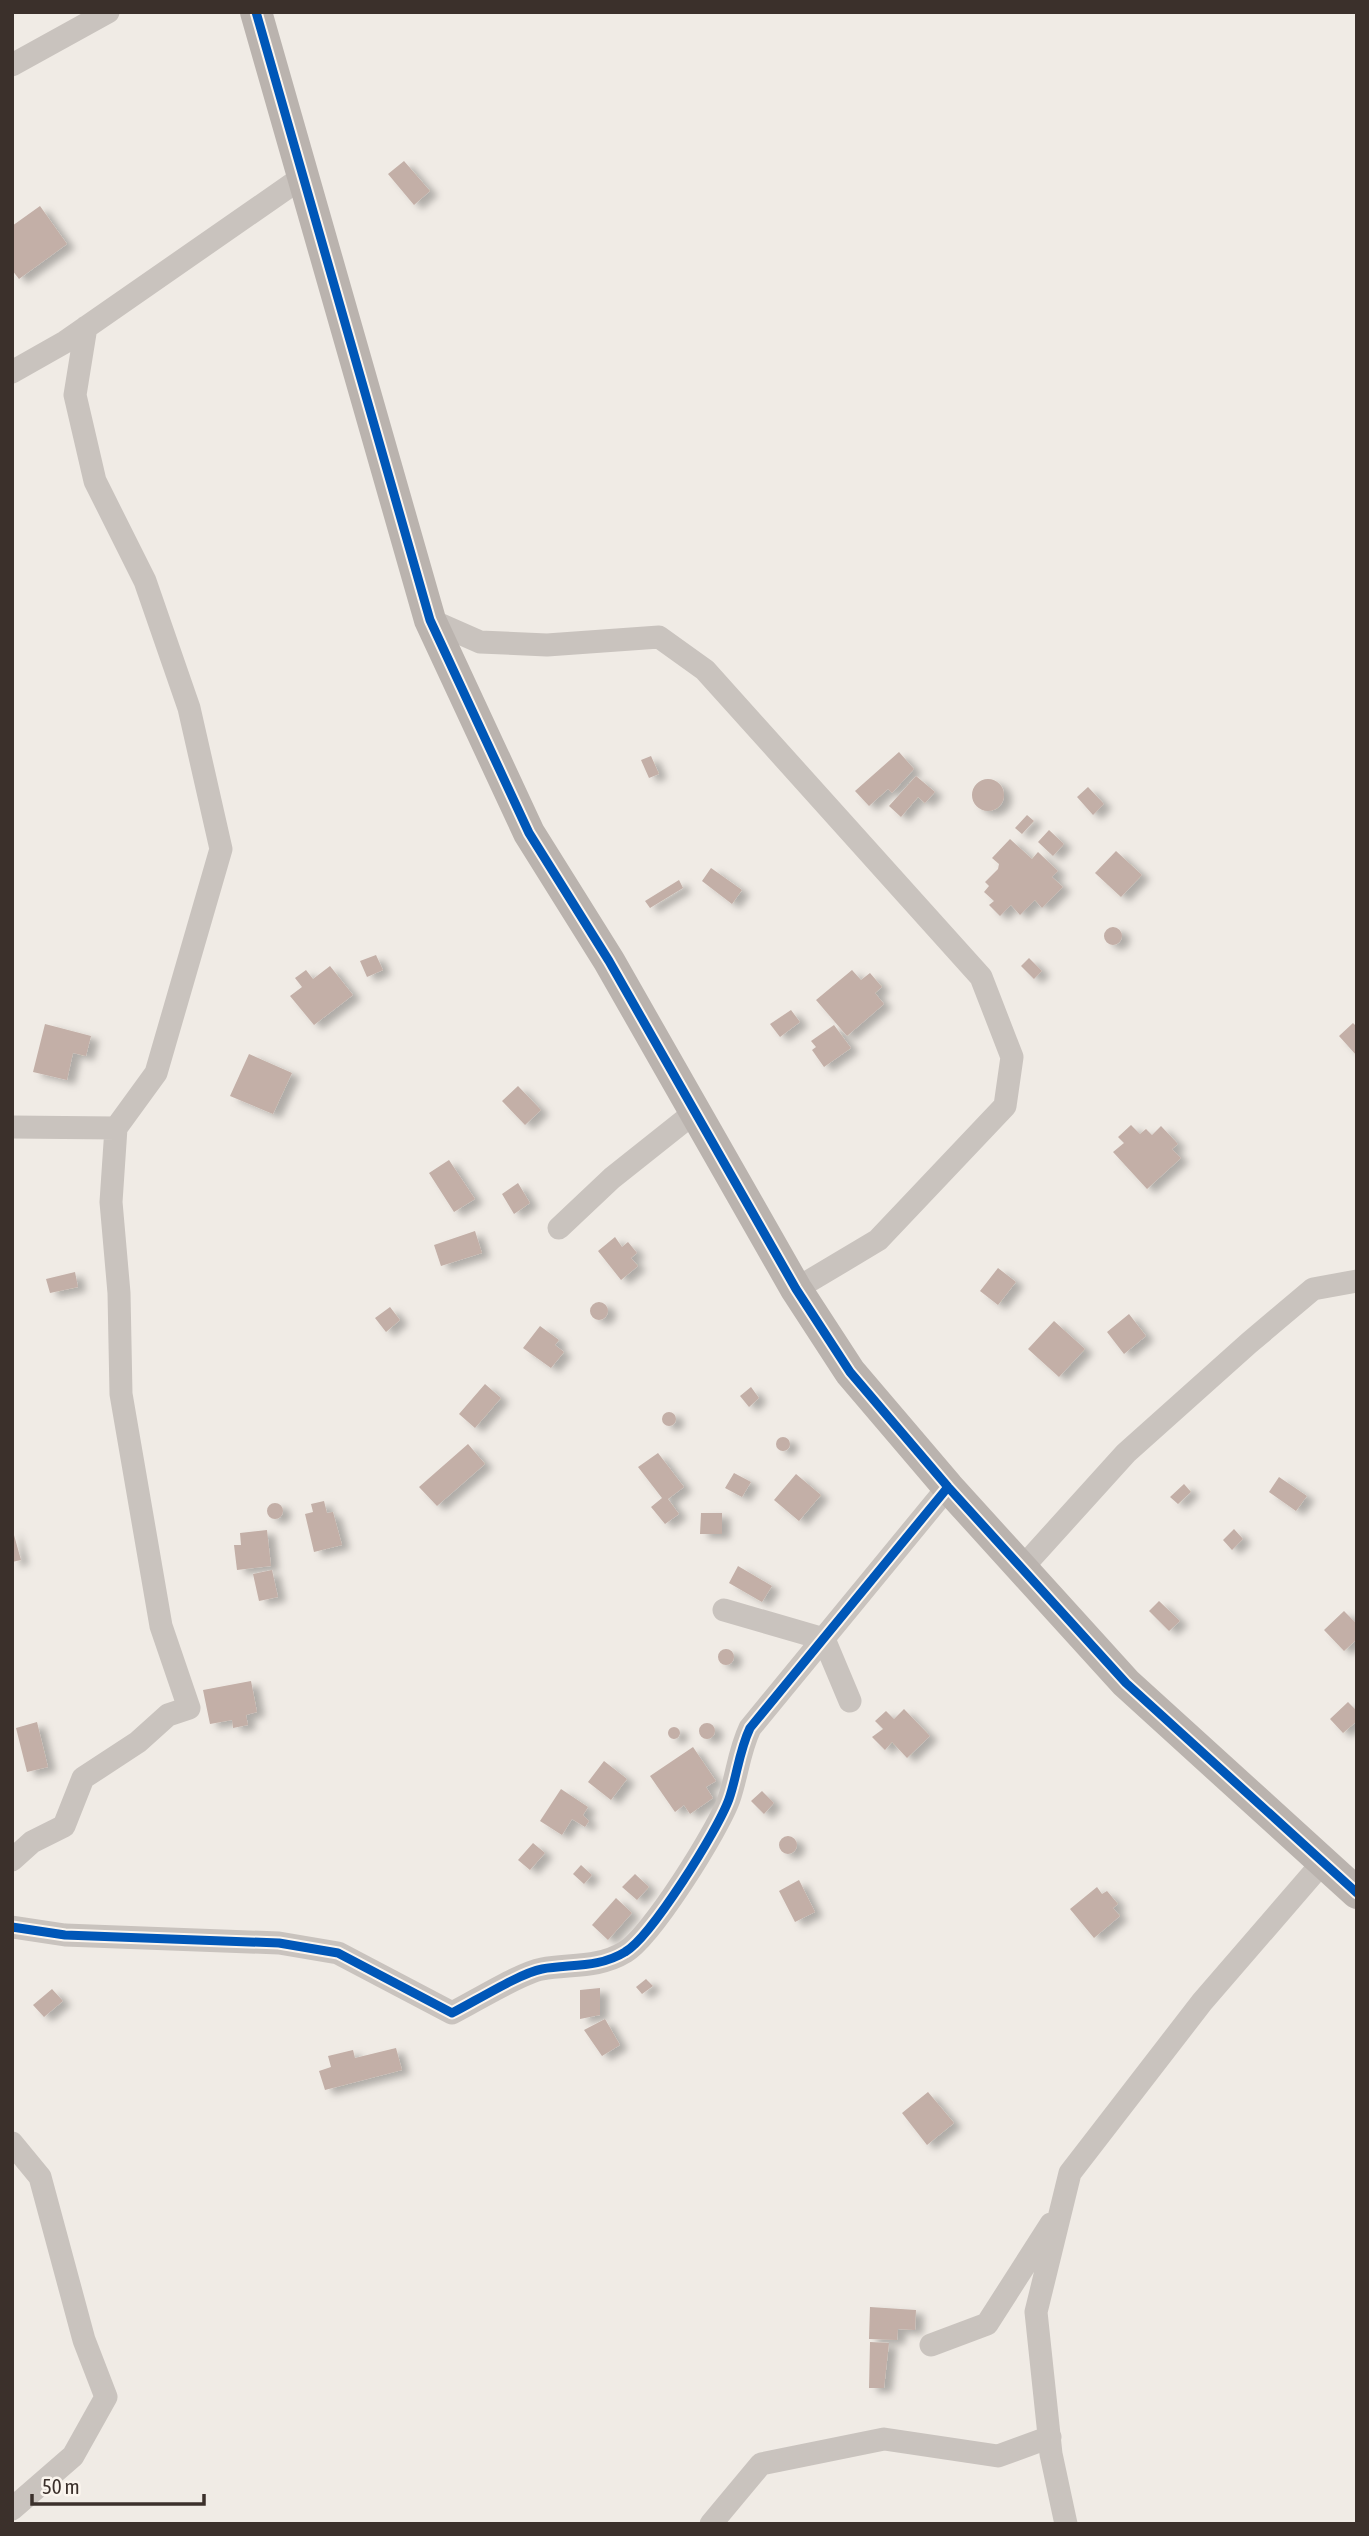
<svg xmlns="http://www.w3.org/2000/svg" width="1369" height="2536" font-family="'Asap Condensed',sans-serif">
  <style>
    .building { fill: #c3afa7; filter: url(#shadow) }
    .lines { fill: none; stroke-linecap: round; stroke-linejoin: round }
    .street { stroke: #c9c3be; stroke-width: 23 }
    .secondary { stroke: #bab3ae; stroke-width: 32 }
    .cycleway-casing { stroke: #fbf5ee; stroke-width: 13 }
    .cycleway { stroke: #0057b8; stroke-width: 9 }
  </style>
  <defs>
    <filter id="shadow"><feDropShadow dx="8" dy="4.5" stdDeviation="3.5" flood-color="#0004"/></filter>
  </defs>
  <rect width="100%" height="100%" fill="#f0ebe5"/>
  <path class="building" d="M 404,161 L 430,191 L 414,205 L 388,174 Z
    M 40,206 L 67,244 L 19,279 L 12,270 L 12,226 Z
    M 899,752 L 914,769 L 892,793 L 888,789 L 869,806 L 855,791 Z
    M 651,756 L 659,774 L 649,778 L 641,760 Z
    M 916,776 L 935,792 L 925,803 L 918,797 L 901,817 L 889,806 Z
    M972 795a16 16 0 1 1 32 0a16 16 0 1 1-32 0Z
    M 1088,787 L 1104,804 L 1093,815 L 1077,797 Z
    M 1027,815 L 1034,821 L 1022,834 L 1015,828 Z
    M 1049,830 L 1064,844 L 1053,856 L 1038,842 Z
    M 1010,839 L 1032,859 L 1038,852 L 1058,871 L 1052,877 L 1063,887 L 1042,908 L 1035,900 L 1020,915 L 1011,905 L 1000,916 L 989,905 L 994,901 L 984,892 L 989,886 L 985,882 L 998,869 L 999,864 L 992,858 Z
    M 1116,851 L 1142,875 L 1121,897 L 1095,873 Z
    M 711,868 L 742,890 L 732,904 L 702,881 Z
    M 679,880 L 683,888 L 650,908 L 645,901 Z
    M1104 936a9 9 0 1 1 18 0a9 9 0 1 1-18 0Z
    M 376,955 L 383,970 L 367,977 L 360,961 Z
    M 1029,958 L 1042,971 L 1034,979 L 1021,966 Z
    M 330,966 L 353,995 L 314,1025 L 290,996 L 302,987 L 295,978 L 306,970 L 313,979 Z
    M 852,970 L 861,980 L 870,973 L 882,987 L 875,993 L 884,1004 L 847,1036 L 816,1000 Z
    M 791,1010 L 800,1022 L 780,1037 L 770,1024 Z
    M 1353,1023 L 1357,1027 L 1357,1056 L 1339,1036 Z
    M 45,1024 L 91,1036 L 86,1056 L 73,1053 L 67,1080 L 33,1072 Z
    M 834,1025 L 851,1048 L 824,1067 L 812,1050 L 816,1047 L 811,1041 Z
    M 249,1054 L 292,1073 L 273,1114 L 230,1096 Z
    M 518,1086 L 541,1110 L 525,1125 L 502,1101 Z
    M 1131,1125 L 1140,1134 L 1146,1129 L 1152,1135 L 1161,1126 L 1178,1144 L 1172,1149 L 1181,1158 L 1147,1189 L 1113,1152 L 1124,1143 L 1118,1137 Z
    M 449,1160 L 475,1199 L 454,1212 L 429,1173 Z
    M 518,1183 L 530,1203 L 514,1214 L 502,1194 Z
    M 475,1231 L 482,1253 L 441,1266 L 434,1245 Z
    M 615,1237 L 622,1247 L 628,1242 L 637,1253 L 631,1258 L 638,1266 L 621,1280 L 598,1251 Z
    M 998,1268 L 1016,1282 L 998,1305 L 980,1291 Z
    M 75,1272 L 78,1287 L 50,1293 L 46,1279 Z
    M590 1311a9 9 0 1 1 18 0a9 9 0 1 1-18 0Z
    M 390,1307 L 400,1320 L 386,1332 L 375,1318 Z
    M 1129,1314 L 1146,1336 L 1124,1354 L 1107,1332 Z
    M 1054,1321 L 1085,1349 L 1059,1377 L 1028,1349 Z
    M 540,1326 L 559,1340 L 555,1345 L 564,1352 L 551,1368 L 523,1348 Z
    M 485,1384 L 501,1398 L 475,1428 L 459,1414 Z
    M 751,1387 L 759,1398 L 749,1407 L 740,1396 Z
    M662 1419a7 7 0 1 1 14 0a7 7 0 1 1-14 0Z
    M776 1444a7 7 0 1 1 14 0a7 7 0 1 1-14 0Z
    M 468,1444 L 485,1464 L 437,1506 L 419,1487 Z
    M 658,1453 L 684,1487 L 668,1499 L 679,1514 L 665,1524 L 651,1507 L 662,1498 L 638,1467 Z
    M 734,1473 L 751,1482 L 742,1497 L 725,1488 Z
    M 796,1474 L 821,1495 L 799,1521 L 774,1500 Z
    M 1279,1477 L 1307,1496 L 1296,1511 L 1269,1492 Z
    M 1184,1484 L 1191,1492 L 1178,1504 L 1170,1497 Z
    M 324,1501 L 327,1513 L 333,1512 L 342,1545 L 314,1552 L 305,1514 L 313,1512 L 311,1504 Z
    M267 1511a8 8 0 1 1 16 0a8 8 0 1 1-16 0Z
    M 701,1513 L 722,1513 L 722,1534 L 700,1534 Z
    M 12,1528 L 21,1560 L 12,1562 Z
    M 1234,1529 L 1243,1539 L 1232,1550 L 1223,1540 Z
    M 267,1530 L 271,1566 L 237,1570 L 234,1545 L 241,1545 L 240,1533 Z
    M 738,1566 L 772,1586 L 762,1602 L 729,1583 Z
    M 272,1570 L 278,1597 L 259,1601 L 253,1574 Z
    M 1159,1601 L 1180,1621 L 1169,1631 L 1149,1611 Z
    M 1344,1611 L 1357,1624 L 1357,1639 L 1344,1651 L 1324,1630 Z
    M718 1657a8 8 0 1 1 16 0a8 8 0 1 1-16 0Z
    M 251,1681 L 257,1712 L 246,1715 L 248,1725 L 233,1728 L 232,1720 L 210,1724 L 203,1690 Z
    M 1348,1702 L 1357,1711 L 1357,1721 L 1343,1733 L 1330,1719 Z
    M 904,1709 L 930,1736 L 907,1758 L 892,1742 L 885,1750 L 872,1737 L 883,1729 L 875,1721 L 886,1711 L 894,1719 Z
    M 37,1722 L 48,1767 L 27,1772 L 16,1728 Z
    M699 1731a8 8 0 1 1 16 0a8 8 0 1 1-16 0Z
    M668 1733a6 6 0 1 1 12 0a6 6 0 1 1-12 0Z
    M 693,1747 L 716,1781 L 706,1787 L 713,1798 L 690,1814 L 684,1805 L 675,1812 L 650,1776 Z
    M 604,1761 L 627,1779 L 611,1800 L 588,1782 Z
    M 561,1789 L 588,1807 L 583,1815 L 589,1821 L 585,1827 L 572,1819 L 562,1835 L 540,1821 Z
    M 762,1791 L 774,1803 L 764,1814 L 751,1801 Z
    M779 1845a9 9 0 1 1 18 0a9 9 0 1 1-18 0Z
    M 533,1843 L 545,1853 L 530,1870 L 518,1860 Z
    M 581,1865 L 592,1875 L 584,1884 L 573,1874 Z
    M 635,1874 L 649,1887 L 637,1900 L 622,1887 Z
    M 799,1880 L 815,1912 L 795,1922 L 779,1891 Z
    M 1097,1887 L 1102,1894 L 1107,1891 L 1118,1904 L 1113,1908 L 1120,1916 L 1094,1938 L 1070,1909 Z
    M 616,1898 L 632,1913 L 608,1940 L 592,1925 Z
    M 646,1979 L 653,1986 L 642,1994 L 636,1987 Z
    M 600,1988 L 600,2015 L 580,2019 L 580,1990 Z
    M 52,1989 L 63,2001 L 44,2017 L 33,2005 Z
    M 605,2019 L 620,2045 L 602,2056 L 584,2030 Z
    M 396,2048 L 402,2070 L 325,2090 L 319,2071 L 331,2067 L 328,2056 L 353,2050 L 355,2058 Z
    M 928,2092 L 954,2123 L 927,2145 L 902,2113 Z
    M 870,2307 L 916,2310 L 915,2330 L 898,2329 L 897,2340 L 869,2339 Z
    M 870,2342 L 889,2343 L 884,2388 L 869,2388 Z"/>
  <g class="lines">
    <path class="street" d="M 12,65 L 108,12
      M 12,372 L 65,342 L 301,178
      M 430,620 L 480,642 L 547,645 L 659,637 L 705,670 L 981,977 L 1012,1057 L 1005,1106 L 878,1240 L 796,1289
      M 12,1127 L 116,1128 L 156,1073 L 221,849 L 189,708 L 145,581 L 95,481 L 75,395 L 86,327
      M 559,1228 L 612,1178 L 695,1112
      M 1021,1569 L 1126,1453 L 1249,1343 L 1313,1289 L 1357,1281
      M 724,1610 L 824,1639 L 850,1701
      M 12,1860 L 32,1842 L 64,1826 L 83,1778 L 138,1742 L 168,1715 L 189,1708 L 161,1626 L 121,1394 L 119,1293 L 111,1202 L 116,1128
      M 12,1927 L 65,1935 L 279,1943 L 338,1953 L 452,2013 C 474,2002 520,1973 542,1969 C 570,1964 599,1968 625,1952 C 651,1937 718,1830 729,1799 C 737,1776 739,1751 750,1728 L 948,1487
      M 12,2143 L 40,2177 L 84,2340 L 106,2397 L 73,2456 L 12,2509
      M 931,2345 L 987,2324 L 1051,2224
      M 711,2524 L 761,2464 L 884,2439 L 998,2456 L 1050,2437
      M 1066,2524 L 1051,2454 L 1036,2312 L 1070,2173 L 1202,2002 L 1323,1862"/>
    <path class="secondary" d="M 256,12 L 430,620 L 529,833 L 609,961 L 796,1289 L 850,1372 L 948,1487 L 1126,1683 L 1357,1893"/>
    <defs>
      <path id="cycleway" d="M 256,12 L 430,620 L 529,833 L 609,961 L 796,1289 L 850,1372 L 948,1487 L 1126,1683 L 1357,1893
        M 12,1927 L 65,1935 L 279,1943 L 338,1953 L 452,2013 C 474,2002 520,1973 542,1969 C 570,1964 599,1968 625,1952 C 651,1937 718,1830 729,1799 C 737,1776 739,1751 750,1728 L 948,1487"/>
    </defs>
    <use href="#cycleway" class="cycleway-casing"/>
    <use href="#cycleway" class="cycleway"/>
  </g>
  <rect width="1369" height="2536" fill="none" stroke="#3b302b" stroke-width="28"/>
  <path d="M32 2494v10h172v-10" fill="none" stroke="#3b302b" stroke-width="3.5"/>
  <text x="42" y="2494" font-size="21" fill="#3b302b" stroke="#fbf5ee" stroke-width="5" paint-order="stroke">50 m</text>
</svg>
